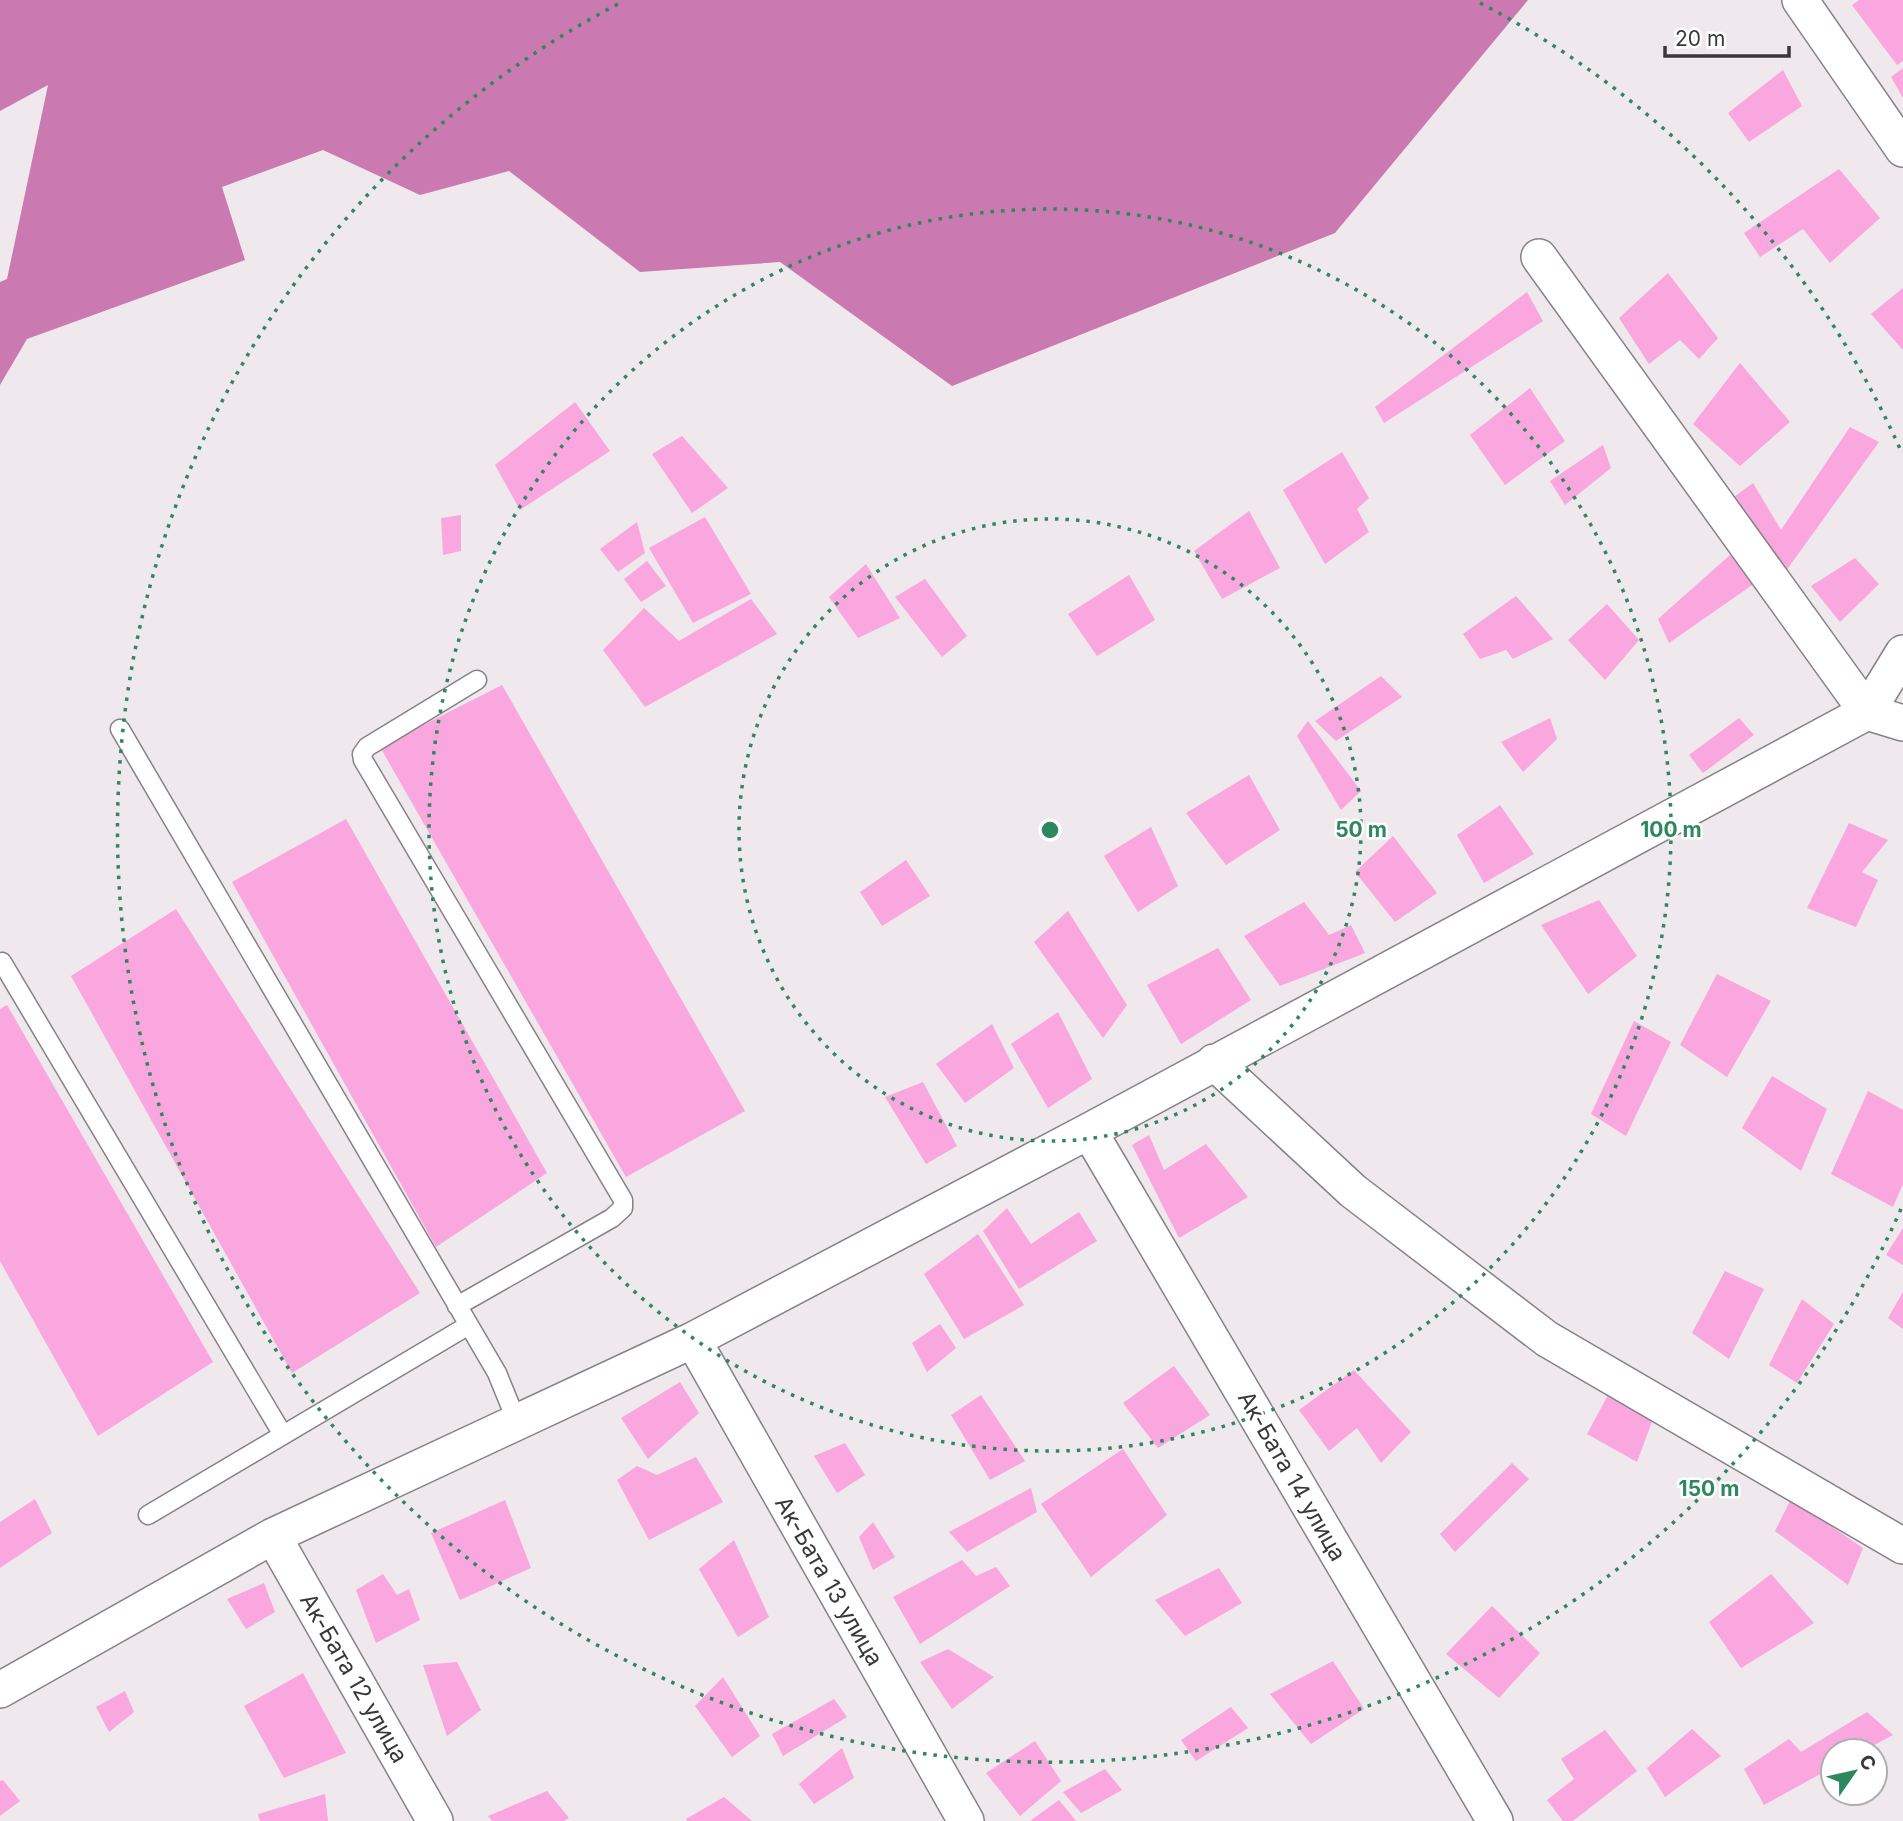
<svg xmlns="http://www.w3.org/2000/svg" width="1903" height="1821" font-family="Inter,sans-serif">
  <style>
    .water { fill: #ca7ab0 }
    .building { fill: #faa6df }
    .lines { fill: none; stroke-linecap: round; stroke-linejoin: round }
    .lane-casing { stroke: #888185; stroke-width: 21 }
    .street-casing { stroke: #888185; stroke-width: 38 }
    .lane { stroke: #fff; stroke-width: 18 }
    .street { stroke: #fff; stroke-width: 35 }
    .ring { fill: none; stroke: #2d885e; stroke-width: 3.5; stroke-dasharray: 3.5 7 }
    .labels { text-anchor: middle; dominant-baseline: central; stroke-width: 5; stroke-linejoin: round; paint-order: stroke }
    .street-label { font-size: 23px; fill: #3a3738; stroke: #fff }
    .centre { fill: #2d885e; stroke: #fff; stroke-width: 3.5 }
    .ring-label { font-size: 21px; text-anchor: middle; font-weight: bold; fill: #2d885e; stroke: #fff; stroke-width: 5; stroke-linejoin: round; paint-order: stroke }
  </style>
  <rect width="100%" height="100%" fill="#efe8ec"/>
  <path class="water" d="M 0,0 L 1528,0 L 1335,233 L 952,386 L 780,262 L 640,272 L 509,171 L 420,195 L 323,150 L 222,187 L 245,260 L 27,339 L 0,385 L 0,282 L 7,279 L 48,85 L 0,111 Z"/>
  <path class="building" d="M 1859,0 L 1903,0 L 1903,61 L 1897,65 L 1852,5 Z
    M 1903,68 L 1903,98 L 1891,77 Z
    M 1783,70 L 1802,106 L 1749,142 L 1728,113 Z
    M 1839,169 L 1880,218 L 1830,263 L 1803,229 L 1760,257 L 1744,233 Z
    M 1668,273 L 1718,338 L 1699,359 L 1680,340 L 1649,364 L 1619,318 Z
    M 1903,288 L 1903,350 L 1871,314 Z
    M 1527,292 L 1543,321 L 1384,423 L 1375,407 Z
    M 1740,363 L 1790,422 L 1740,466 L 1693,424 Z
    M 1530,388 L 1565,441 L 1505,485 L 1470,435 Z
    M 575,402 L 610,451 L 520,510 L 495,465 Z
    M 1850,427 L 1879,442 L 1783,575 L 1731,499 L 1753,483 L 1781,530 Z
    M 682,436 L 728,488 L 692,513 L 652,454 Z
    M 1603,445 L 1611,468 L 1565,505 L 1550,481 Z
    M 1342,452 L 1369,498 L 1357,509 L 1369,532 L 1325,564 L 1283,490 Z
    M 1249,511 L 1280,568 L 1222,599 L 1194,551 Z
    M 461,515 L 461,551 L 443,555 L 441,518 Z
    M 705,517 L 751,594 L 693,623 L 649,548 Z
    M 637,522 L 645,553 L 618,572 L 600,549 Z
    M 1730,555 L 1758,581 L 1669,643 L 1658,619 Z
    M 1855,558 L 1879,584 L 1840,622 L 1811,586 Z
    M 647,561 L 666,586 L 641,602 L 624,579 Z
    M 866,564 L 900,618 L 858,638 L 829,597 Z
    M 1129,575 L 1155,620 L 1097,656 L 1068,614 Z
    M 925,579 L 967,636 L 942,657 L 895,597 Z
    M 1516,596 L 1553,639 L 1513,659 L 1506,650 L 1480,659 L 1463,634 Z
    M 751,599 L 777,634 L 645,707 L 603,650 L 644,608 L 679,641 Z
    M 1607,604 L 1639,640 L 1605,680 L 1568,640 Z
    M 1381,676 L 1402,697 L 1336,741 L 1315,721 Z
    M 502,685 L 745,1111 L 626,1177 L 380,747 Z
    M 1550,718 L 1557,739 L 1523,772 L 1501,742 Z
    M 1739,718 L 1754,735 L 1703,773 L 1689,755 Z
    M 1308,721 L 1361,791 L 1341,810 L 1297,736 Z
    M 1249,775 L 1280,830 L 1226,865 L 1186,813 Z
    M 1500,805 L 1534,854 L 1484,883 L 1457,835 Z
    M 346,819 L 547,1173 L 436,1247 L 232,882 Z
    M 1849,823 L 1888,840 L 1862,872 L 1878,880 L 1856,927 L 1807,908 Z
    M 1151,827 L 1178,886 L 1138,912 L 1104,856 Z
    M 1393,836 L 1437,893 L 1395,922 L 1355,872 Z
    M 906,860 L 930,896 L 882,926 L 860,892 Z
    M 1599,900 L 1637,956 L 1588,994 L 1541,925 Z
    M 1304,902 L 1329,935 L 1351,925 L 1365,953 L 1280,986 L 1244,936 Z
    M 176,909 L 420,1293 L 292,1373 L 71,976 Z
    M 1068,911 L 1127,1005 L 1103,1038 L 1034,942 Z
    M 1218,948 L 1251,1000 L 1181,1044 L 1147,985 Z
    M 1717,974 L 1771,1001 L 1727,1077 L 1680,1045 Z
    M 7,1005 L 213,1362 L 98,1436 L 0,1261 L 0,1009 Z
    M 1058,1012 L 1092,1079 L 1048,1108 L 1011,1044 Z
    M 1634,1021 L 1671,1042 L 1626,1136 L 1591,1114 Z
    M 992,1024 L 1014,1068 L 965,1103 L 936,1064 Z
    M 1772,1076 L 1827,1109 L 1801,1171 L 1742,1128 Z
    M 923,1082 L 957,1146 L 926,1164 L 885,1097 Z
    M 1868,1091 L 1903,1110 L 1903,1184 L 1893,1207 L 1831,1174 Z
    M 1149,1135 L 1164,1170 L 1206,1144 L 1248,1197 L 1179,1238 L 1132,1145 Z
    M 1007,1208 L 1031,1244 L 1079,1212 L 1097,1241 L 1019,1289 L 983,1231 Z
    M 1903,1228 L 1903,1265 L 1886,1255 Z
    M 978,1234 L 1024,1305 L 964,1339 L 924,1274 Z
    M 1725,1271 L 1764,1289 L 1729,1359 L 1692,1333 Z
    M 1903,1292 L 1903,1329 L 1888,1318 Z
    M 1802,1299 L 1834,1324 L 1797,1383 L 1769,1365 Z
    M 940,1324 L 956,1348 L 927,1372 L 912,1343 Z
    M 1174,1366 L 1210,1415 L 1158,1448 L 1123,1403 Z
    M 1354,1370 L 1411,1432 L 1381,1463 L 1357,1428 L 1329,1451 L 1299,1410 Z
    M 680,1382 L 699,1413 L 648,1459 L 621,1418 Z
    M 1609,1393 L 1653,1419 L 1637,1462 L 1587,1434 Z
    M 981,1395 L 1025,1461 L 990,1480 L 951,1415 Z
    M 845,1443 L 865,1475 L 837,1493 L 814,1456 Z
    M 1123,1449 L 1167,1515 L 1091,1577 L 1041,1504 Z
    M 696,1457 L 723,1502 L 649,1540 L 617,1480 L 637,1466 L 657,1475 Z
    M 1512,1463 L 1529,1479 L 1455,1552 L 1440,1534 Z
    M 1031,1488 L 1037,1512 L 967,1552 L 949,1532 Z
    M 35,1499 L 52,1533 L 0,1568 L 0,1522 Z
    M 1791,1499 L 1863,1548 L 1848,1585 L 1775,1531 Z
    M 505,1500 L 531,1568 L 460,1600 L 431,1533 Z
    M 873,1522 L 895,1557 L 873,1570 L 859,1537 Z
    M 734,1540 L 769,1617 L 738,1637 L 699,1569 Z
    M 962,1560 L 976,1576 L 996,1567 L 1010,1586 L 920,1644 L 893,1597 Z
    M 1219,1568 L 1242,1603 L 1185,1636 L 1155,1600 Z
    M 383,1574 L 397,1595 L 409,1589 L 420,1620 L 376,1643 L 356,1590 Z
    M 1771,1574 L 1814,1623 L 1741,1668 L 1709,1622 Z
    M 264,1583 L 275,1612 L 246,1629 L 227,1599 Z
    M 1492,1606 L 1540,1653 L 1499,1698 L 1446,1654 Z
    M 948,1649 L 994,1677 L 952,1709 L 920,1662 Z
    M 1333,1661 L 1364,1709 L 1311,1744 L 1270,1694 Z
    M 457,1662 L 481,1710 L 447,1736 L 423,1665 Z
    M 303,1673 L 346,1753 L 284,1778 L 244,1706 Z
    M 723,1677 L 760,1736 L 732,1757 L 695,1706 Z
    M 125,1691 L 134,1712 L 109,1732 L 96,1707 Z
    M 834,1699 L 847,1717 L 783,1756 L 772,1734 Z
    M 1231,1707 L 1248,1728 L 1196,1761 L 1181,1740 Z
    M 1867,1712 L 1893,1735 L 1863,1751 L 1833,1751 L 1833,1767 L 1764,1805 L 1744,1769 L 1789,1739 L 1801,1752 Z
    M 1692,1729 L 1721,1756 L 1665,1797 L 1647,1768 Z
    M 1605,1730 L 1637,1771 L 1573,1821 L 1563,1821 L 1547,1800 L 1574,1779 L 1561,1759 Z
    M 1035,1741 L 1061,1781 L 1020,1816 L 986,1773 Z
    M 842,1748 L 854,1778 L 814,1804 L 799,1784 Z
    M 1105,1769 L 1122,1790 L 1081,1813 L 1063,1792 Z
    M 3,1780 L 20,1801 L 0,1816 L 0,1781 Z
    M 547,1791 L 569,1818 L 564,1821 L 492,1821 L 488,1816 Z
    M 325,1794 L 328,1821 L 260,1821 L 258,1814 Z
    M 724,1797 L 752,1821 L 687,1821 L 686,1819 Z
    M 1059,1800 L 1076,1821 L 1030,1821 Z"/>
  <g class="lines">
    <defs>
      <path id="lane" d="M 120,729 L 497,1373 L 517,1422
        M 2,962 L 283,1435
        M 457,1306 L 612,1218 L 623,1208 L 623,1200 L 363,760 L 362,754 L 367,747 L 477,680
        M 148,1515 L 469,1325"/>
      <path id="street" d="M 1800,0 L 1903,149
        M 1539,257 L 1867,712 L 1903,723
        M 1214,1062 L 1353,1191 L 1547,1339 L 1903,1546
        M 1089,1131 L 1495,1821
        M 693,1340 L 966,1821
        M 273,1536 L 435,1821
        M 0,1690 L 273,1536 L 693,1340 L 1089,1131 L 1867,712 L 1903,653"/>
    </defs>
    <use href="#lane" class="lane-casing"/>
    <use href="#street" class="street-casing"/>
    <use href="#lane" class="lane"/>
    <use href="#street" class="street"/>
  </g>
  <g class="ring">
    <circle cx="1050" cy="830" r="311"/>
    <circle cx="1050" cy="830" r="621"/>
    <path d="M1901 1209A932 932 0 1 1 620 3M1480 3A932 932 0 0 1 1901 451"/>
  </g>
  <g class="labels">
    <g class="street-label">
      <text transform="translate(1292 1476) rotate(60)">Ак-Бата 14 улица</text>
      <text transform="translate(829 1581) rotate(60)">Ак-Бата 13 улица</text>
      <text transform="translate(354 1678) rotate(60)">Ак-Бата 12 улица</text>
    </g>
  </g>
  <circle cx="1050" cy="830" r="10" class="centre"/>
  <g class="ring-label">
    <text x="1361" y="837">50 m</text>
    <text x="1671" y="837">100 m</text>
    <text x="1709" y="1496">150 m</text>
  </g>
  <g transform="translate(1854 1772) rotate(56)"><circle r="33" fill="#ffffff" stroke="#b0afaf" stroke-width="2"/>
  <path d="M0-5L12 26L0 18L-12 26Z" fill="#2d885e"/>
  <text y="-10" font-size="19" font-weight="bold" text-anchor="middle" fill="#3a3738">С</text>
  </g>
  <path d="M1665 46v10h124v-10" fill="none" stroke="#3a3738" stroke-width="3.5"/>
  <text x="1675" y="46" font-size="21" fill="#3a3738" stroke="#ffffff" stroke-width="5" paint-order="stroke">20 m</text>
</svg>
